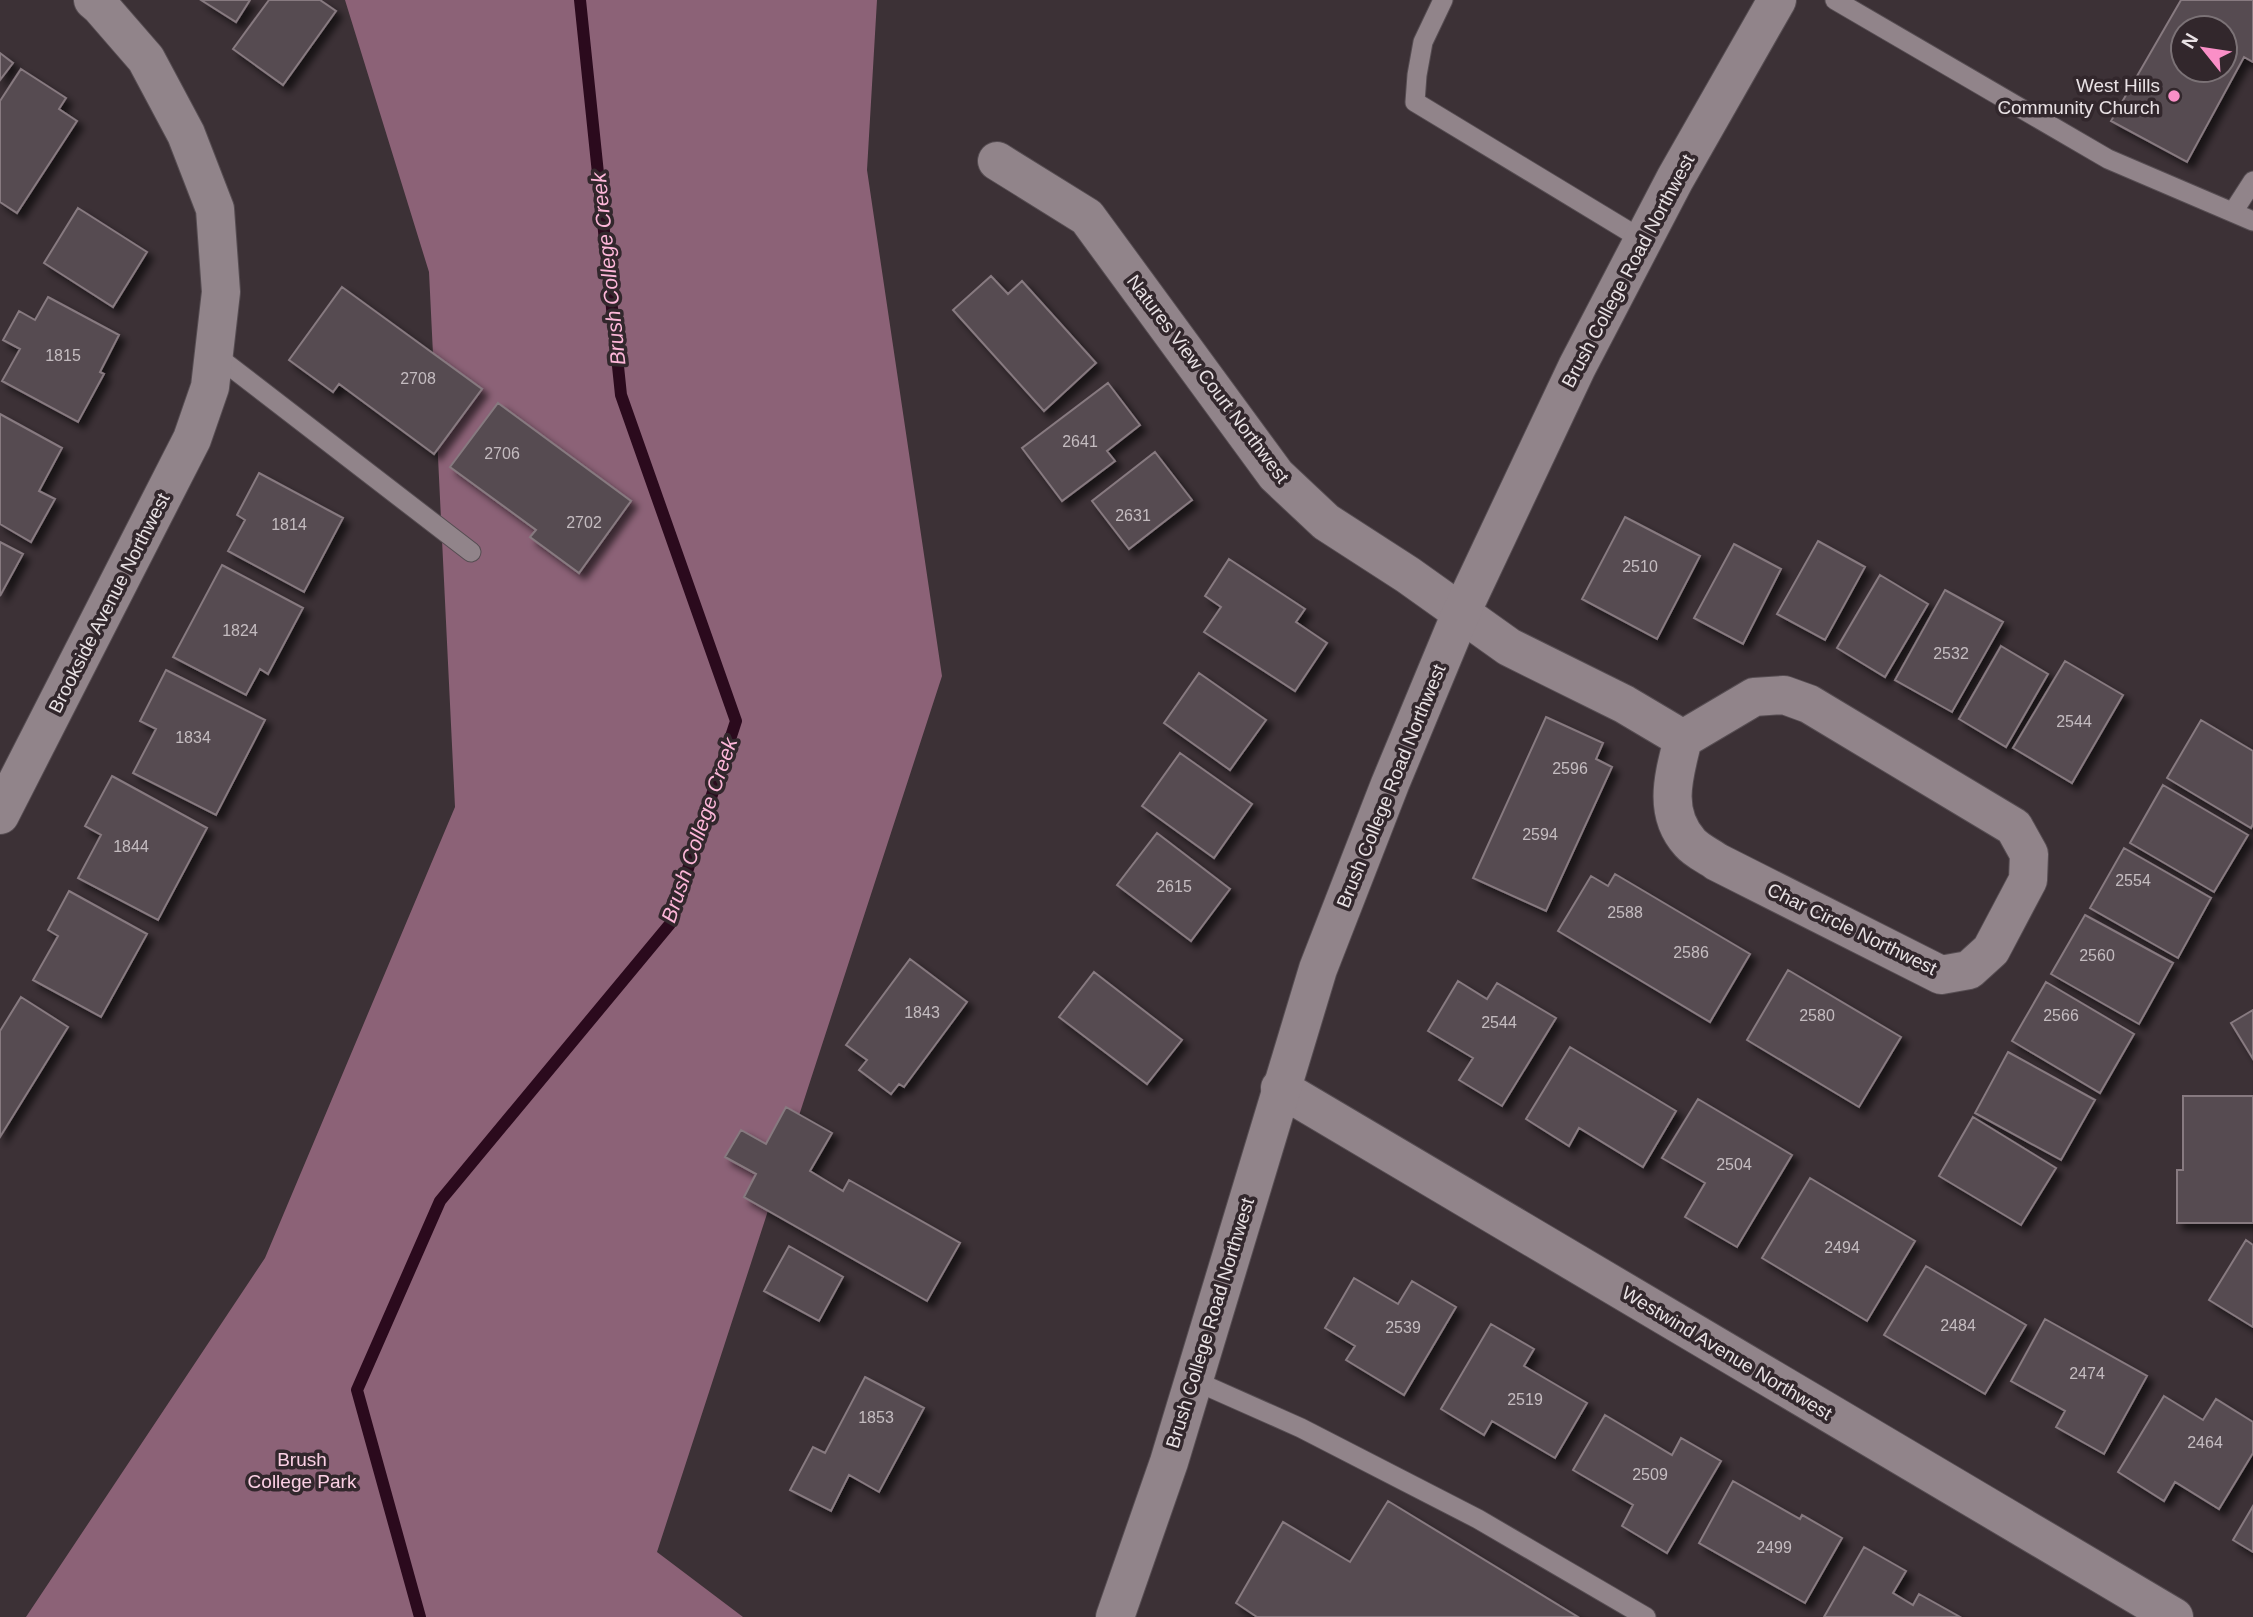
<svg xmlns="http://www.w3.org/2000/svg" width="2253" height="1617" font-family="Arial,sans-serif">
  <style>
    .forest { fill: #8c6277 }
    .lines { fill: none; stroke-linecap: round; stroke-linejoin: round }
    .stream { stroke: #2b0a1d; stroke-width: 12 }
    .building { fill: #574c51; stroke: #877a80; stroke-width: 2; fill-rule: evenodd; filter: url(#shadow) }
    .service-casing { stroke: #564d52; stroke-width: 21 }
    .minor-casing { stroke: #564d52; stroke-width: 40 }
    .tertiary-casing { stroke: #564d52; stroke-width: 40 }
    .service { stroke: #91848a; stroke-width: 19 }
    .minor { stroke: #91848a; stroke-width: 38 }
    .tertiary { stroke: #91848a; stroke-width: 38 }
    .poi-dot { fill: #fa8fc7; stroke: #32272c; stroke-width: 2.5 }
    .labels { text-anchor: middle; dominant-baseline: central; stroke-width: 7; stroke-linejoin: round; paint-order: stroke }
    .number-label { font-size: 16px; fill: #c4bcc0 }
    .poi-label { font-size: 19px; fill: #e9e2e5; stroke: #32272c; text-anchor: end }
    .street-label { font-size: 19px; fill: #e9e2e5; stroke: #32272c }
    .park-label { font-size: 19px; fill: #fbd0e4; stroke: #32272c }
    .water-label { font-size: 21px; font-style: italic; fill: #fdb7d9; stroke: #32272c }
  </style>
  <defs>
    <filter id="shadow"><feDropShadow dx="6" dy="6" stdDeviation="3.5" flood-color="#0009"/></filter>
  </defs>
  <rect width="100%" height="100%" fill="#3c3136"/>
  <path class="forest" d="M 345,0 L 877,0 L 867,170 L 942,676 L 657,1552 L 743,1617 L 26,1617 L 265,1258 L 455,807 L 429,272 Z"/>
  <g class="lines">
    <path class="stream" d="M 420,1617 L 357,1390 L 440,1201 L 670,924 L 736,721 L 621,395 L 580,0"/>
  </g>
  <path class="building" d="M 201,0 L 250,0 L 236,22 Z
    M 269,0 L 320,0 L 336,11 L 283,85 L 233,49 Z
    M 2181,0 L 2253,0 L 2253,62 L 2244,57 L 2187,162 L 2111,121 ZM 2183,28 L 2225,28 L 2225,70 L 2183,70 Z
    M 0,53 L 13,63 L 0,80 Z
    M 21,69 L 66,98 L 59,109 L 77,121 L 17,213 L 0,202 L 0,101 Z
    M 78,208 L 147,252 L 113,307 L 44,263 Z
    M 991,276 L 1008,294 L 1022,281 L 1096,363 L 1044,411 L 953,310 Z
    M 342,287 L 482,389 L 434,454 L 339,384 L 333,392 L 289,360 Z
    M 48,297 L 119,335 L 100,372 L 104,374 L 78,422 L 2,381 L 20,349 L 3,340 L 19,311 L 35,320 Z
    M 1108,383 L 1140,425 L 1107,451 L 1115,461 L 1062,501 L 1022,448 Z
    M 498,403 L 631,501 L 579,573 L 530,537 L 536,530 L 450,467 Z
    M 0,414 L 62,448 L 39,491 L 55,499 L 31,542 L 0,524 Z
    M 1155,452 L 1192,500 L 1129,549 L 1092,501 Z
    M 259,473 L 343,518 L 304,592 L 228,551 L 245,520 L 237,515 Z
    M 1625,517 L 1700,556 L 1657,639 L 1582,599 Z
    M 1818,541 L 1865,567 L 1825,640 L 1777,614 Z
    M 0,542 L 23,554 L 0,596 Z
    M 1734,544 L 1781,569 L 1743,644 L 1694,618 Z
    M 1229,559 L 1305,609 L 1296,622 L 1327,643 L 1295,691 L 1204,632 L 1221,607 L 1205,596 Z
    M 222,565 L 303,608 L 268,674 L 260,669 L 246,695 L 173,657 Z
    M 1880,575 L 1928,604 L 1885,677 L 1837,648 Z
    M 1945,590 L 2003,622 L 1952,712 L 1895,680 Z
    M 2001,646 L 2048,674 L 2006,747 L 1959,719 Z
    M 2065,661 L 2123,695 L 2072,783 L 2013,748 Z
    M 166,670 L 265,720 L 216,815 L 133,773 L 156,729 L 140,721 Z
    M 1199,673 L 1266,720 L 1230,770 L 1164,723 Z
    M 1546,717 L 1603,743 L 1596,759 L 1612,767 L 1546,911 L 1473,878 Z
    M 2201,720 L 2253,751 L 2253,824 L 2251,828 L 2167,778 Z
    M 1180,753 L 1252,804 L 1214,858 L 1142,806 Z
    M 112,776 L 207,828 L 158,920 L 78,878 L 101,835 L 85,826 Z
    M 2163,785 L 2248,835 L 2214,892 L 2130,843 Z
    M 1157,833 L 1230,889 L 1191,941 L 1117,885 Z
    M 2124,848 L 2211,898 L 2178,958 L 2090,908 Z
    M 1615,874 L 1750,954 L 1710,1022 L 1558,931 L 1591,876 L 1608,886 Z
    M 69,891 L 147,934 L 101,1017 L 33,980 L 58,936 L 48,930 Z
    M 2085,915 L 2173,963 L 2139,1024 L 2051,974 Z
    M 910,959 L 967,1002 L 904,1087 L 899,1084 L 891,1094 L 859,1070 L 867,1060 L 846,1045 Z
    M 1788,970 L 1901,1037 L 1859,1107 L 1747,1040 Z
    M 1094,972 L 1182,1040 L 1147,1084 L 1059,1017 Z
    M 1458,981 L 1487,999 L 1497,983 L 1556,1018 L 1502,1106 L 1459,1080 L 1473,1058 L 1428,1031 Z
    M 2046,982 L 2134,1034 L 2100,1093 L 2012,1041 Z
    M 21,997 L 68,1027 L 0,1137 L 0,1031 Z
    M 2253,1010 L 2253,1059 L 2231,1023 Z
    M 1570,1047 L 1676,1111 L 1643,1167 L 1579,1128 L 1569,1146 L 1526,1119 Z
    M 2008,1052 L 2095,1100 L 2061,1160 L 1975,1113 Z
    M 2183,1096 L 2253,1096 L 2253,1223 L 2177,1223 L 2177,1170 L 2183,1170 Z
    M 1698,1099 L 1792,1155 L 1737,1247 L 1685,1217 L 1705,1183 L 1662,1158 Z
    M 786,1107 L 832,1133 L 810,1171 L 843,1191 L 849,1180 L 960,1243 L 927,1301 L 744,1197 L 756,1174 L 725,1157 L 741,1130 L 766,1144 Z
    M 1973,1117 L 2056,1168 L 2021,1225 L 1939,1176 Z
    M 1810,1178 L 1915,1241 L 1867,1321 L 1762,1258 Z
    M 2246,1240 L 2253,1245 L 2253,1327 L 2209,1300 Z
    M 789,1246 L 843,1277 L 819,1321 L 764,1291 Z
    M 1926,1266 L 2026,1325 L 1985,1394 L 1884,1335 Z
    M 1354,1278 L 1398,1304 L 1412,1281 L 1456,1307 L 1404,1395 L 1346,1360 L 1355,1346 L 1325,1328 Z
    M 2045,1319 L 2147,1376 L 2104,1454 L 2056,1427 L 2065,1411 L 2011,1381 Z
    M 1491,1324 L 1534,1349 L 1524,1366 L 1587,1403 L 1555,1458 L 1492,1421 L 1484,1435 L 1441,1409 Z
    M 865,1377 L 924,1408 L 879,1492 L 849,1475 L 831,1511 L 790,1490 L 813,1447 L 825,1453 Z
    M 2164,1396 L 2203,1420 L 2216,1399 L 2253,1422 L 2253,1453 L 2219,1509 L 2175,1482 L 2164,1501 L 2118,1472 Z
    M 1605,1415 L 1672,1455 L 1681,1438 L 1721,1461 L 1667,1553 L 1622,1526 L 1633,1505 L 1573,1470 Z
    M 1733,1481 L 1800,1519 L 1802,1515 L 1842,1538 L 1805,1603 L 1699,1543 Z
    M 1388,1501 L 1578,1617 L 1257,1617 L 1236,1603 L 1283,1522 L 1350,1562 Z
    M 2253,1506 L 2253,1552 L 2233,1540 Z
    M 1864,1547 L 1906,1571 L 1893,1593 L 1913,1605 L 1919,1594 L 1960,1617 L 1824,1617 Z"/>
  <g class="lines">
    <defs>
      <path id="service" d="M 1443,0 L 1423,42 L 1417,75 L 1415,102 L 1643,240
        M 1835,0 L 2108,159 L 2253,221
        M 2233,212 L 2253,181
        M 214,354 L 471,552
        M 1193,1380 L 1301,1428 L 1478,1519 L 1646,1617"/>
      <path id="minor" d="M 997,161 L 1087,217 L 1276,475 L 1326,522 L 1408,575 L 1509,647 L 1624,704 L 1683,739
        M 1784,695 L 1809,704 L 2014,827 L 2029,854 L 2028,880 L 1991,950 L 1969,970 L 1941,975 L 1717,862 C 1709,856 1697,851 1690,843 C 1662,812 1674,775 1683,739 L 1754,697 Z
        M 0,815 L 192,439 L 210,387 L 221,292 L 215,209 L 186,134 L 146,59 L 100,6 L 93,0
        M 1280,1088 L 2174,1617"/>
      <path id="tertiary" d="M 1115,1617 L 1169,1462 L 1318,969 L 1390,784 L 1461,613 L 1577,367 L 1675,179 L 1777,0"/>
    </defs>
    <use href="#service" class="service-casing"/>
    <use href="#minor" class="minor-casing"/>
    <use href="#tertiary" class="tertiary-casing"/>
    <use href="#service" class="service"/>
    <use href="#minor" class="minor"/>
    <use href="#tertiary" class="tertiary"/>
  </g>
  <circle class="poi-dot" cx="2174" cy="96" r="7"/>
  <g class="labels">
    <g class="number-label">
      <text x="63" y="355">1815</text>
      <text x="418" y="378">2708</text>
      <text x="1080" y="441">2641</text>
      <text x="502" y="453">2706</text>
      <text x="1133" y="515">2631</text>
      <text x="584" y="522">2702</text>
      <text x="289" y="524">1814</text>
      <text x="1640" y="566">2510</text>
      <text x="240" y="630">1824</text>
      <text x="1951" y="653">2532</text>
      <text x="2074" y="721">2544</text>
      <text x="193" y="737">1834</text>
      <text x="1570" y="768">2596</text>
      <text x="1540" y="834">2594</text>
      <text x="131" y="846">1844</text>
      <text x="2133" y="880">2554</text>
      <text x="1174" y="886">2615</text>
      <text x="1625" y="912">2588</text>
      <text x="1691" y="952">2586</text>
      <text x="2097" y="955">2560</text>
      <text x="922" y="1012">1843</text>
      <text x="1817" y="1015">2580</text>
      <text x="2061" y="1015">2566</text>
      <text x="1499" y="1022">2544</text>
      <text x="1734" y="1164">2504</text>
      <text x="1842" y="1247">2494</text>
      <text x="1958" y="1325">2484</text>
      <text x="1403" y="1327">2539</text>
      <text x="2087" y="1373">2474</text>
      <text x="1525" y="1399">2519</text>
      <text x="876" y="1417">1853</text>
      <text x="2205" y="1442">2464</text>
      <text x="1650" y="1474">2509</text>
      <text x="1774" y="1547">2499</text>
    </g>
    <g class="poi-label">
      <text x="2160" y="85">West Hills<tspan x="2160" dy="22">Community Church</tspan></text>
    </g>
    <g class="street-label">
      <text transform="translate(1628 271) rotate(-62)">Brush College Road Northwest</text>
      <text transform="translate(1208 379) rotate(53)">Natures View Court Northwest</text>
      <text transform="translate(109 603) rotate(-63)">Brookside Avenue Northwest</text>
      <text transform="translate(1391 786) rotate(-68)">Brush College Road Northwest</text>
      <text transform="translate(1852 929) rotate(26)">Char Circle Northwest</text>
      <text transform="translate(1210 1323) rotate(-73)">Brush College Road Northwest</text>
      <text transform="translate(1727 1353) rotate(31)">Westwind Avenue Northwest</text>
    </g>
    <g class="park-label">
      <text x="302" y="1459">Brush<tspan x="302" dy="22">College Park</tspan></text>
    </g>
    <g class="water-label">
      <text transform="translate(608 269) rotate(-96)">Brush College Creek</text>
      <text transform="translate(699 830) rotate(-71)">Brush College Creek</text>
    </g>
  </g>
  <g transform="translate(2204 49) rotate(300)"><circle r="33" fill="#32272c" stroke="#7b7276" stroke-width="2"/>
  <path d="M0-5L12 26L0 18L-12 26Z" fill="#fa8fc7"/>
  <text y="-10" font-size="19" font-weight="bold" text-anchor="middle" fill="#e9e2e5">N</text>
  </g>
</svg>
